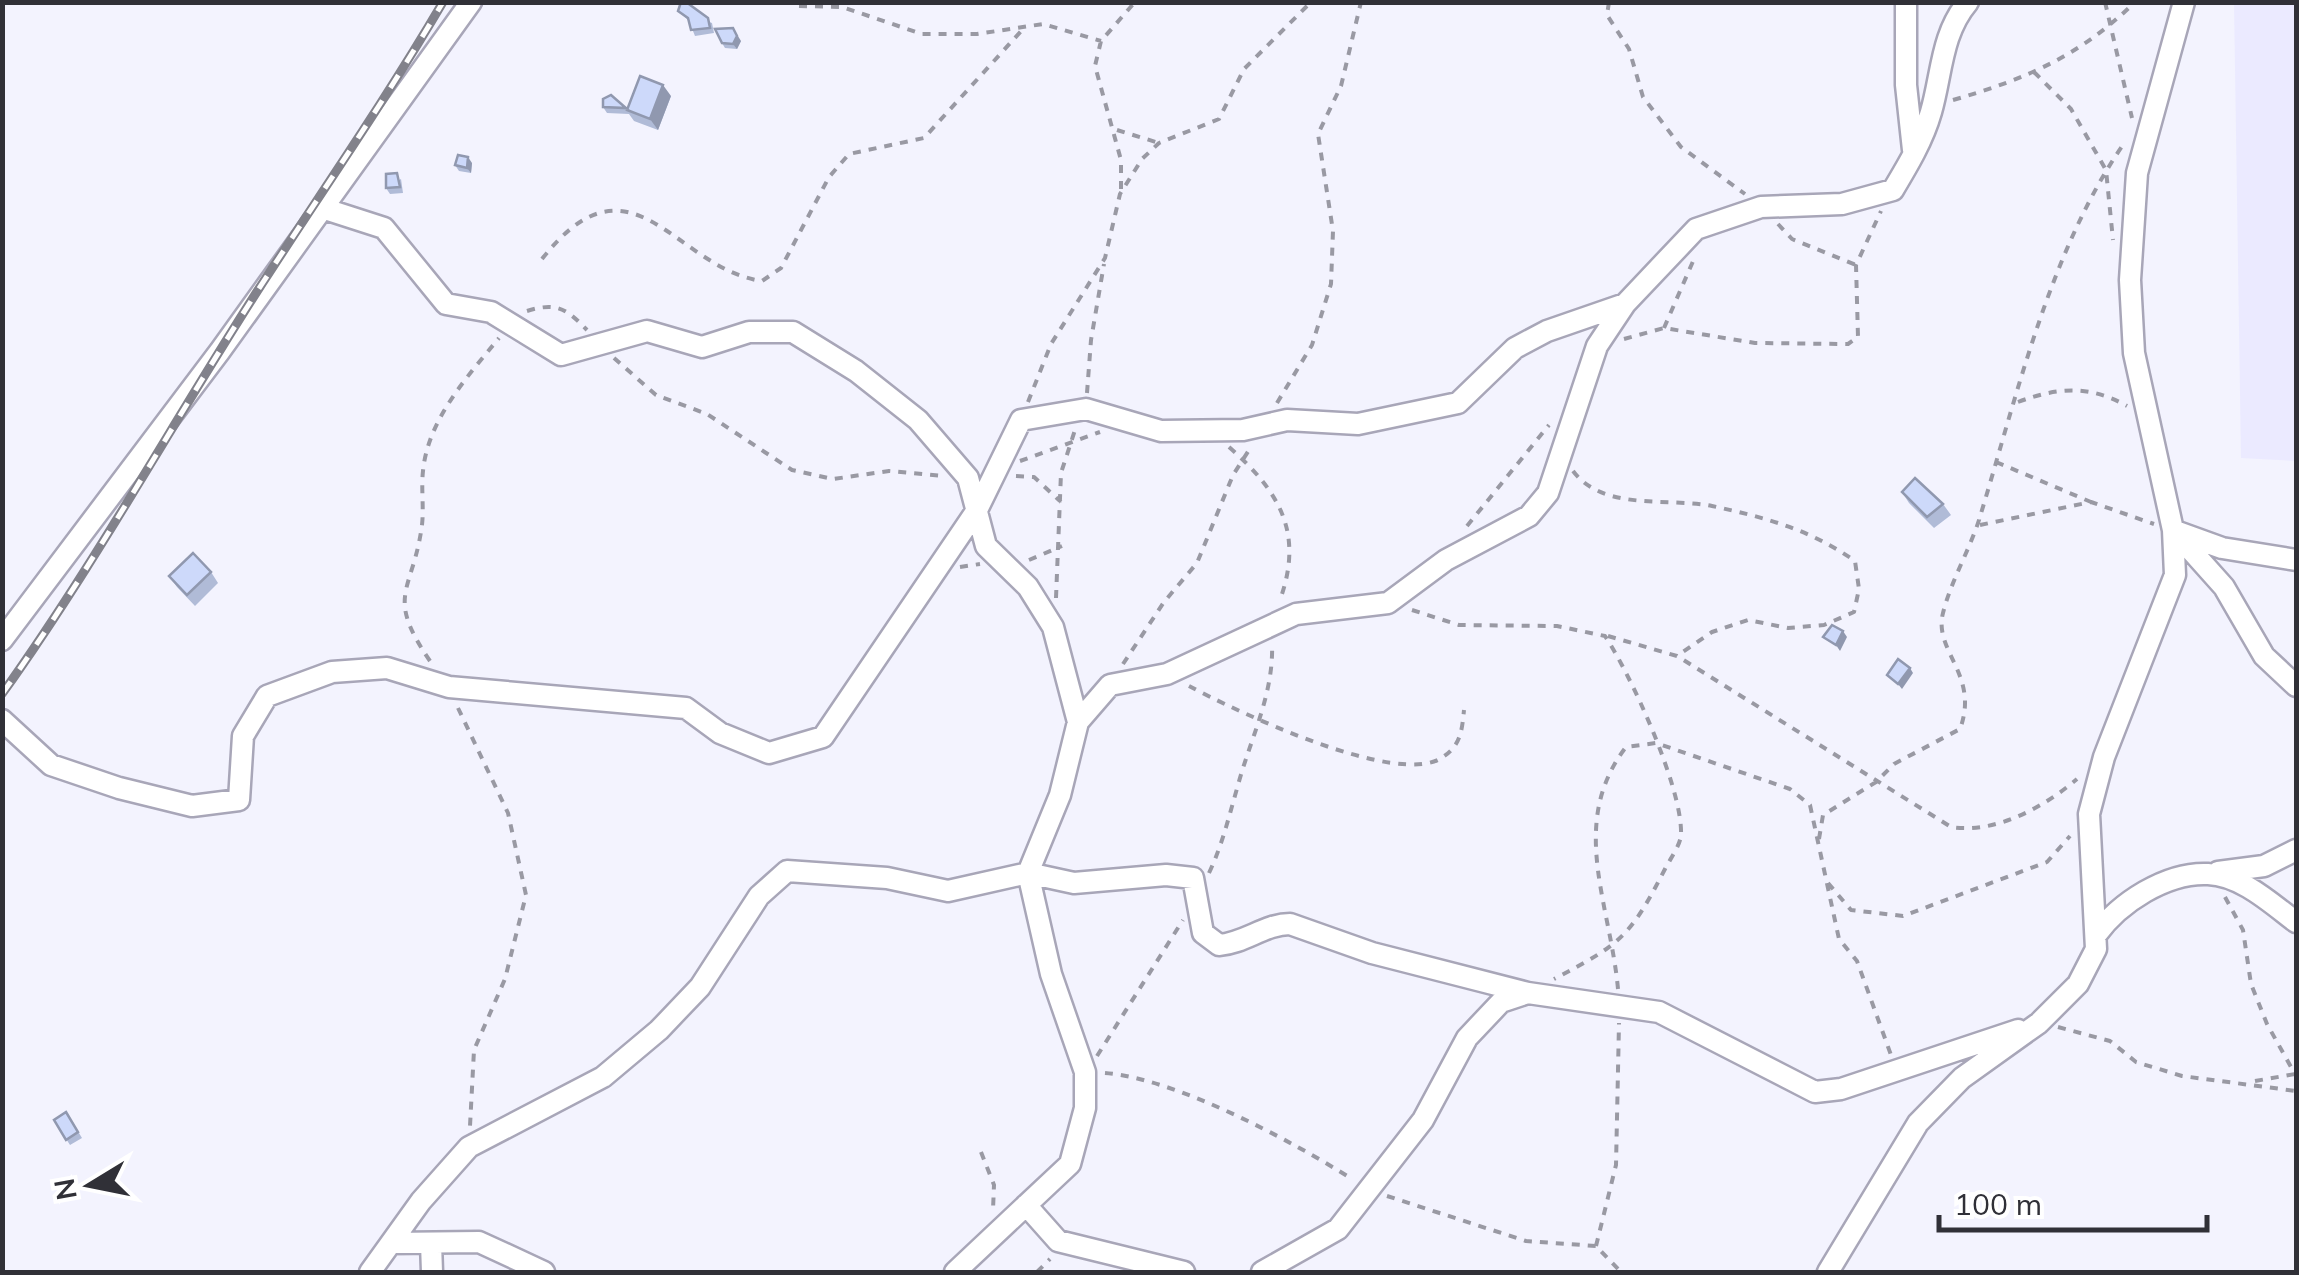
<svg xmlns="http://www.w3.org/2000/svg" width="2299" height="1275" font-family="Mulish,sans-serif">
  <style>
    .built { fill: #ebeaff }
    .lines { fill: none; stroke-linecap: round; stroke-linejoin: round }
    .minor-casing { stroke: #a8a6b8; stroke-width: 25 }
    .path { stroke: #9999a3; stroke-width: 4; stroke-dasharray: 8 8; stroke-linecap: butt }
    .minor { stroke: #fff; stroke-width: 20 }
    .rail-casing { stroke: #82828b; stroke-width: 9 }
    .rail { stroke: #fff; stroke-width: 5; stroke-dasharray: 15; stroke-linecap: butt }
    .wall { fill: #b0bbd7 }
    .shaded-wall { fill: #9098af }
    .building { fill: #cdd9fa; stroke: #9098af; stroke-width: 2.5 }
  </style>
  <rect width="100%" height="100%" fill="#f3f3fe"/>
  <path class="built" d="M 2234,3 L 2296,3 L 2296,461 L 2241,458 Z"/>
  <g class="lines">
    <defs>
      <path id="minor" d="M 1906,2 L 1906,85 L 1913,150
        M 325,209 L 384,228 L 446,304 L 491,312 L 561,355 L 647,331 L 702,347 L 749,332 L 793,332 L 856,371 L 918,420 L 968,478 L 986,546 L 1028,587 L 1053,627 L 1078,722
        M 2173,530 L 2224,587 L 2264,656 L 2296,686
        M 2175,531 L 2222,548 L 2296,560
        M 2,640 L 220,351 L 471,2
        M 2,720 L 51,765 L 119,788 L 192,806 L 239,800 L 243,736 L 267,696 L 332,672 L 387,668 L 449,687 L 686,708 L 720,733 L 769,753 L 823,737 L 977,510 L 1021,420 L 1086,409 L 1161,431 L 1243,430 L 1287,420 L 1358,424 L 1458,403 L 1515,348 L 1547,331 L 1625,304
        M 2218,872 L 2264,866 L 2296,850
        M 2096,935 C 2119,903 2166,872 2208,874 C 2241,875 2272,904 2296,922
        M 1026,1205 L 1058,1241 L 1184,1272
        M 391,1243 L 479,1242 L 544,1272
        M 431,1243 L 432,1272
        M 370,1272 L 421,1201 L 469,1147 L 603,1077 L 659,1030 L 700,987 L 759,896 L 787,871 L 887,878 L 948,891 L 1028,873 L 1060,795 L 1078,722 L 1110,685 L 1167,674 L 1296,614 L 1388,603 L 1446,560 L 1529,516 L 1548,493 L 1597,346 L 1625,304 L 1696,229 L 1761,207 L 1842,204 L 1893,190 C 1908,165 1923,140 1931,112 C 1942,74 1941,34 1968,2
        M 955,1272 L 1070,1164 L 1085,1108 L 1085,1072 L 1051,974 L 1028,873 L 1074,883 L 1166,875 L 1193,878 L 1203,933 L 1219,945 C 1245,943 1265,924 1290,924 L 1372,953 L 1528,993
        M 1262,1272 L 1338,1229 L 1423,1120 L 1467,1038 L 1501,1002 L 1528,993 L 1659,1012 L 1815,1092 L 1841,1089 L 2018,1030
        M 1828,1272 L 1918,1123 L 1962,1078 L 2039,1023 L 2078,984 L 2096,949 L 2089,814 L 2104,757 L 2175,575 L 2173,530 L 2134,353 L 2130,280 L 2137,173 L 2184,2"/>
    </defs>
    <use href="#minor" class="minor-casing"/>
    <path class="path" d="M 1609,2 L 1607,15 L 1629,49 L 1643,97 L 1681,147 L 1745,194
      M 2105,2 L 2132,118
      M 799,6 L 842,7 L 922,34 L 977,34 L 1043,24 L 1101,41
      M 2034,72 L 2071,109 L 2106,170 L 2113,240
      M 1953,100 C 2026,79 2080,56 2135,2
      M 1117,130 L 1159,143
      M 1121,189 L 1121,160 L 1095,66 L 1101,41 L 1135,2
      M 1778,224 L 1792,239 L 1856,265
      M 542,259 C 632,144 675,269 762,281 L 781,268 L 829,177 L 849,154 L 924,138 L 1023,29
      M 527,311 C 556,302 566,308 587,330
      M 1664,328 L 1694,259
      M 1624,339 L 1664,328 L 1755,343 L 1848,344 L 1858,337 L 1856,265 L 1881,211
      M 614,358 L 656,395 L 707,414 L 792,470 L 833,479 L 889,471 L 943,476
      M 1087,393 L 1091,340 L 1104,264
      M 1028,402 L 1051,344 L 1105,258 L 1120,194 L 1142,159 L 1159,143 L 1219,119 L 1244,69 L 1311,2
      M 2018,402 C 2058,387 2090,385 2127,406
      M 1277,403 L 1312,345 L 1331,284 L 1333,231 L 1318,134 L 1341,86 L 1361,2
      M 1229,447 C 1280,492 1304,533 1280,600
      M 1020,461 L 1100,432
      M 1996,462 L 2091,502
      M 1573,471 C 1604,512 1668,497 1712,506 C 1767,518 1809,529 1855,561 L 1859,589 L 1854,612 L 1824,625 L 1788,628 L 1748,620 L 1712,632 L 1677,656
      M 1016,476 L 1034,477 L 1061,502
      M 1980,525 L 2091,502 L 2154,524
      M 1467,526 L 1549,425
      M 1029,560 L 1062,546
      M 960,567 L 980,564
      M 1056,598 L 1061,473 L 1075,430
      M 1412,610 L 1459,625 L 1557,626 L 1605,636 C 1631,675 1683,789 1681,835 C 1680,846 1670,859 1665,869 C 1630,937 1621,944 1554,979
      M 1608,636 L 1677,656 L 1951,827 C 1996,834 2044,807 2077,779
      M 430,661 C 384,594 413,593 422,525 C 424,507 421,488 423,471 C 428,419 468,376 499,338
      M 1123,664 L 1164,602 L 1197,563 L 1233,475 L 1249,450
      M 1189,686 C 1234,710 1398,789 1443,757 C 1461,745 1462,730 1464,710
      M 458,708 L 508,813 L 526,895 L 505,979 L 474,1050 L 470,1126
      M 1819,839 L 1823,815 L 1876,782 L 1894,764 L 1960,729 C 1980,675 1933,651 1943,613 C 1951,581 1969,551 1979,520 C 2017,396 2050,249 2125,142
      M 1209,873 C 1223,843 1229,816 1238,785 C 1251,737 1274,694 1272,643
      M 1828,883 L 1851,910 L 1903,916 L 2047,862 L 2070,836
      M 2225,897 L 2243,930 L 2251,984 L 2267,1024 L 2296,1076
      M 1618,989 C 1610,902 1568,823 1626,747 L 1656,743 L 1790,789 L 1810,805 L 1839,939 L 1857,961 L 1891,1055
      M 2058,1027 L 2110,1041 L 2136,1062 L 2182,1076 L 2296,1091
      M 1097,1056 L 1183,920
      M 1105,1073 C 1177,1079 1290,1140 1352,1179
      M 2255,1081 L 2295,1074
      M 981,1152 L 994,1185 L 993,1210
      M 1387,1196 L 1526,1241 L 1596,1246 L 1621,1272
      M 1596,1246 L 1616,1165 L 1619,1023
      M 1037,1272 L 1050,1259"/>
    <use href="#minor" class="minor"/>
    <defs>
      <path id="rail" d="M 2,694 C 95,564 172,424 258,290 C 320,194 385,101 443,2"/>
    </defs>
    <use href="#rail" class="rail-casing"/>
    <use href="#rail" class="rail"/>
  </g>
  <path class="wall" d="M 678,11 L 712,23 L 714,33 L 695,36 L 689,21 Z
    M 741,41 L 737,49 L 725,48 L 722,43 Z
    M 611,95 L 627,110 L 671,96 L 658,130 L 634,121 L 629,114 L 607,113 L 603,107 Z
    M 472,163 L 471,173 L 459,171 L 455,165 Z
    M 401,179 L 403,193 L 390,194 L 386,188 Z
    M 1902,492 L 1943,504 L 1951,515 L 1934,528 L 1909,503 Z
    M 211,572 L 218,583 L 195,606 L 177,587 L 169,576 Z
    M 66,1112 L 82,1138 L 70,1145 L 54,1120 Z"/>
  <path class="shaded-wall" d="M 733,28 L 741,41 L 737,49 L 733,44 Z
    M 663,85 L 671,96 L 658,130 L 650,119 Z
    M 468,157 L 472,163 L 471,173 L 467,168 Z
    M 1843,631 L 1847,637 L 1840,651 L 1836,645 Z
    M 1910,668 L 1913,673 L 1902,689 L 1898,684 Z"/>
  <path class="building" d="M 681,2 L 686,2 L 708,18 L 710,28 L 691,30 L 688,18 L 678,11 Z
    M 733,28 L 737,36 L 733,44 L 722,43 L 715,29 Z
    M 640,76 L 663,85 L 650,119 L 627,110 Z
    M 611,95 L 626,108 L 603,107 L 603,99 Z
    M 458,155 L 468,157 L 467,168 L 455,165 Z
    M 397,173 L 400,187 L 386,188 L 386,174 Z
    M 1915,478 L 1943,504 L 1927,517 L 1902,492 Z
    M 193,553 L 211,572 L 187,595 L 169,576 Z
    M 1832,625 L 1843,631 L 1836,645 L 1823,637 Z
    M 1898,659 L 1910,668 L 1898,684 L 1887,675 Z
    M 66,1112 L 78,1132 L 66,1140 L 54,1120 Z"/>
  <rect width="2299" height="1275" fill="none" stroke="#303037" stroke-width="10"/>
  <g transform="translate(90 1185) rotate(260)" stroke="#ffffff" stroke-width="8" paint-order="stroke">
  <path d="M0-8L18 38L0 25L-18 38Z" fill="#303037"/>
  <text y="-15" font-size="28" font-weight="bold" text-anchor="middle" fill="#303037">N</text>
  </g>
  <path d="M1939 1215v15h268v-15" fill="none" stroke="#303037" stroke-width="5"/>
  <text x="1954" y="1215" font-size="30" fill="#303037" stroke="#ffffff" stroke-width="8" paint-order="stroke">100 m</text>
</svg>
